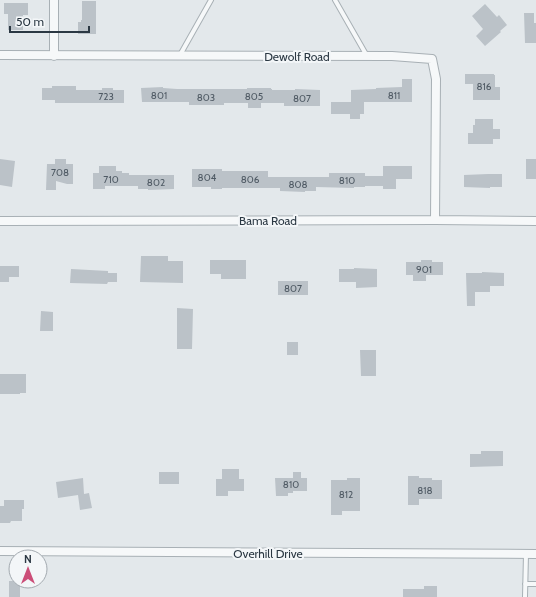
<svg xmlns="http://www.w3.org/2000/svg" width="536" height="597" font-family="Cabin,sans-serif">
  <style>
    .building { fill: #bbc2c8 }
    .lines { fill: none; stroke-linecap: round; stroke-linejoin: round }
    .service-casing { stroke: #a8b0b5; stroke-width: 6 }
    .minor-casing { stroke: #a8b0b5; stroke-width: 10 }
    .service { stroke: #f6f8f9; stroke-width: 4 }
    .minor { stroke: #f6f8f9; stroke-width: 8 }
    .labels { text-anchor: middle; dominant-baseline: central; stroke-width: 4; stroke-linejoin: round; paint-order: stroke }
    .number-label { font-size: 10px; fill: #4f5a64 }
    .street-label { font-size: 12px; fill: #2b3843; stroke: #f3f6f8 }
  </style>
  <rect width="100%" height="100%" fill="#e3e8eb"/>
  <path class="building" d="M 82,1 L 96,1 L 96,34 L 78,34 L 78,22 L 81,22 L 81,20 L 82,20 Z
    M 4,3 L 28,3 L 28,15 L 23,15 L 23,30 L 8,30 L 8,14 L 4,14 Z
    M 485,4 L 497,17 L 499,15 L 507,25 L 500,31 L 501,32 L 485,46 L 476,36 L 483,29 L 472,16 Z
    M 524,13 L 534,13 L 534,23 L 536,23 L 536,43 L 525,43 Z
    M 465,74 L 494,74 L 494,75 L 495,75 L 495,87 L 500,87 L 500,100 L 473,100 L 473,84 L 465,84 Z
    M 402,79 L 412,79 L 412,102 L 364,102 L 364,114 L 360,114 L 360,119 L 350,119 L 350,114 L 331,114 L 331,102 L 351,102 L 351,90 L 376,89 L 376,88 L 402,87 Z
    M 52,86 L 76,86 L 76,90 L 102,90 L 102,88 L 113,88 L 113,90 L 124,90 L 124,103 L 55,103 L 55,100 L 42,100 L 42,88 L 52,88 Z
    M 163,87 L 163,88 L 177,89 L 247,89 L 247,88 L 271,88 L 271,89 L 272,89 L 272,90 L 295,90 L 295,89 L 320,90 L 320,106 L 284,106 L 284,103 L 261,103 L 261,108 L 248,108 L 248,103 L 224,103 L 224,105 L 189,105 L 189,102 L 142,102 L 141,88 Z
    M 475,119 L 493,119 L 493,129 L 500,129 L 500,139 L 493,139 L 493,144 L 468,144 L 468,133 L 473,133 L 473,125 L 475,125 Z
    M 0,159 L 15,161 L 12,187 L 0,185 Z
    M 55,159 L 66,159 L 66,164 L 73,164 L 73,184 L 67,184 L 56,181 L 56,190 L 46,190 L 47,164 L 55,164 Z
    M 526,159 L 536,159 L 536,179 L 526,179 Z
    M 99,166 L 116,166 L 116,171 L 122,171 L 122,173 L 129,173 L 129,175 L 174,175 L 174,189 L 148,190 L 148,189 L 138,189 L 138,186 L 105,186 L 105,189 L 93,189 L 93,173 L 99,173 Z
    M 383,166 L 412,166 L 412,179 L 396,179 L 396,189 L 383,189 L 383,186 L 365,186 L 365,187 L 354,187 L 354,188 L 316,187 L 316,191 L 305,191 L 305,192 L 280,191 L 280,188 L 222,188 L 222,189 L 211,189 L 211,187 L 192,187 L 192,169 L 222,169 L 222,171 L 268,171 L 268,177 L 329,177 L 329,173 L 365,173 L 365,176 L 383,176 Z
    M 488,174 L 502,174 L 502,187 L 490,187 L 490,188 L 464,187 L 464,175 Z
    M 141,256 L 168,256 L 168,261 L 183,261 L 183,283 L 140,282 Z
    M 210,260 L 246,260 L 246,279 L 221,279 L 221,274 L 210,274 Z
    M 421,260 L 432,260 L 432,262 L 443,262 L 443,275 L 426,275 L 426,281 L 413,281 L 413,275 L 406,275 L 406,262 L 421,262 Z
    M 0,266 L 19,266 L 19,277 L 9,277 L 9,282 L 0,282 Z
    M 354,268 L 377,269 L 377,287 L 356,288 L 356,282 L 339,282 L 339,269 L 354,269 Z
    M 71,269 L 108,271 L 108,273 L 117,273 L 117,282 L 108,282 L 107,284 L 70,283 Z
    M 482,272 L 504,273 L 504,286 L 490,286 L 490,292 L 475,292 L 475,306 L 467,306 L 466,273 L 482,273 Z
    M 278,281 L 308,281 L 308,295 L 278,295 Z
    M 177,308 L 193,309 L 192,349 L 177,349 Z
    M 41,311 L 53,312 L 53,331 L 40,331 Z
    M 287,342 L 298,342 L 298,355 L 287,355 Z
    M 360,350 L 376,350 L 376,376 L 361,376 Z
    M 0,374 L 26,374 L 26,393 L 20,393 L 20,394 L 0,394 Z
    M 481,451 L 503,451 L 503,466 L 470,467 L 470,454 L 481,454 Z
    M 222,469 L 239,469 L 239,479 L 244,479 L 244,491 L 228,491 L 228,496 L 216,496 L 216,479 L 222,479 Z
    M 159,472 L 179,472 L 179,484 L 159,484 Z
    M 293,472 L 301,472 L 301,478 L 307,478 L 307,491 L 293,491 L 293,493 L 288,493 L 288,496 L 276,496 L 275,478 L 293,478 Z
    M 408,476 L 419,476 L 419,478 L 432,478 L 432,480 L 442,480 L 442,499 L 419,499 L 419,505 L 408,505 Z
    M 83,478 L 84,494 L 89,493 L 92,508 L 80,510 L 78,495 L 58,498 L 56,482 Z
    M 347,478 L 360,478 L 360,511 L 342,511 L 342,515 L 331,515 L 331,480 L 347,480 Z
    M 4,500 L 24,500 L 24,509 L 22,509 L 22,521 L 11,521 L 10,523 L 0,523 L 0,506 L 4,506 Z
    M 9,581 L 20,581 L 20,597 L 9,597 Z
    M 424,586 L 437,586 L 437,597 L 403,597 L 403,589 L 424,589 Z"/>
  <g class="lines">
    <defs>
      <path id="service" d="M 335,0 L 367,56
        M 180,55 L 211,0
        M 525,584 L 536,584
        M 525,597 L 526,554"/>
      <path id="minor" d="M 54,0 L 54,56
        M 0,55 L 392,56 L 432,59 L 436,79 L 435,220
        M 0,221 L 435,220 L 536,221
        M 0,551 L 536,554"/>
    </defs>
    <use href="#service" class="service-casing"/>
    <use href="#minor" class="minor-casing"/>
    <use href="#service" class="service"/>
    <use href="#minor" class="minor"/>
  </g>
  <g class="labels">
    <g class="number-label">
      <text x="484" y="86">816</text>
      <text x="159" y="95">801</text>
      <text x="394" y="95">811</text>
      <text x="106" y="96">723</text>
      <text x="254" y="96">805</text>
      <text x="206" y="97">803</text>
      <text x="302" y="98">807</text>
      <text x="60" y="172">708</text>
      <text x="207" y="177">804</text>
      <text x="111" y="179">710</text>
      <text x="250" y="179">806</text>
      <text x="347" y="180">810</text>
      <text x="156" y="182">802</text>
      <text x="298" y="184">808</text>
      <text x="424" y="269">901</text>
      <text x="293" y="288">807</text>
      <text x="291" y="484">810</text>
      <text x="425" y="490">818</text>
      <text x="346" y="494">812</text>
    </g>
    <g class="street-label">
      <text x="297" y="56">Dewolf Road</text>
      <text x="268" y="220">Bama Road</text>
      <text x="268" y="553">Overhill Drive</text>
    </g>
  </g>
  <g transform="translate(28 569)"><circle r="19" fill="#f3f6f8" stroke="#a3aab0"/>
  <path d="M0-3L7 15L0 10L-7 15Z" fill="#cb4d78"/>
  <text y="-6" font-size="11" font-weight="bold" text-anchor="middle" fill="#2b3843">N</text>
  </g>
  <path d="M10 26v6h79v-6" fill="none" stroke="#2b3843" stroke-width="2"/>
  <text x="16" y="26" font-size="12" fill="#2b3843" stroke="#f3f6f8" stroke-width="3" paint-order="stroke">50 m</text>
</svg>
